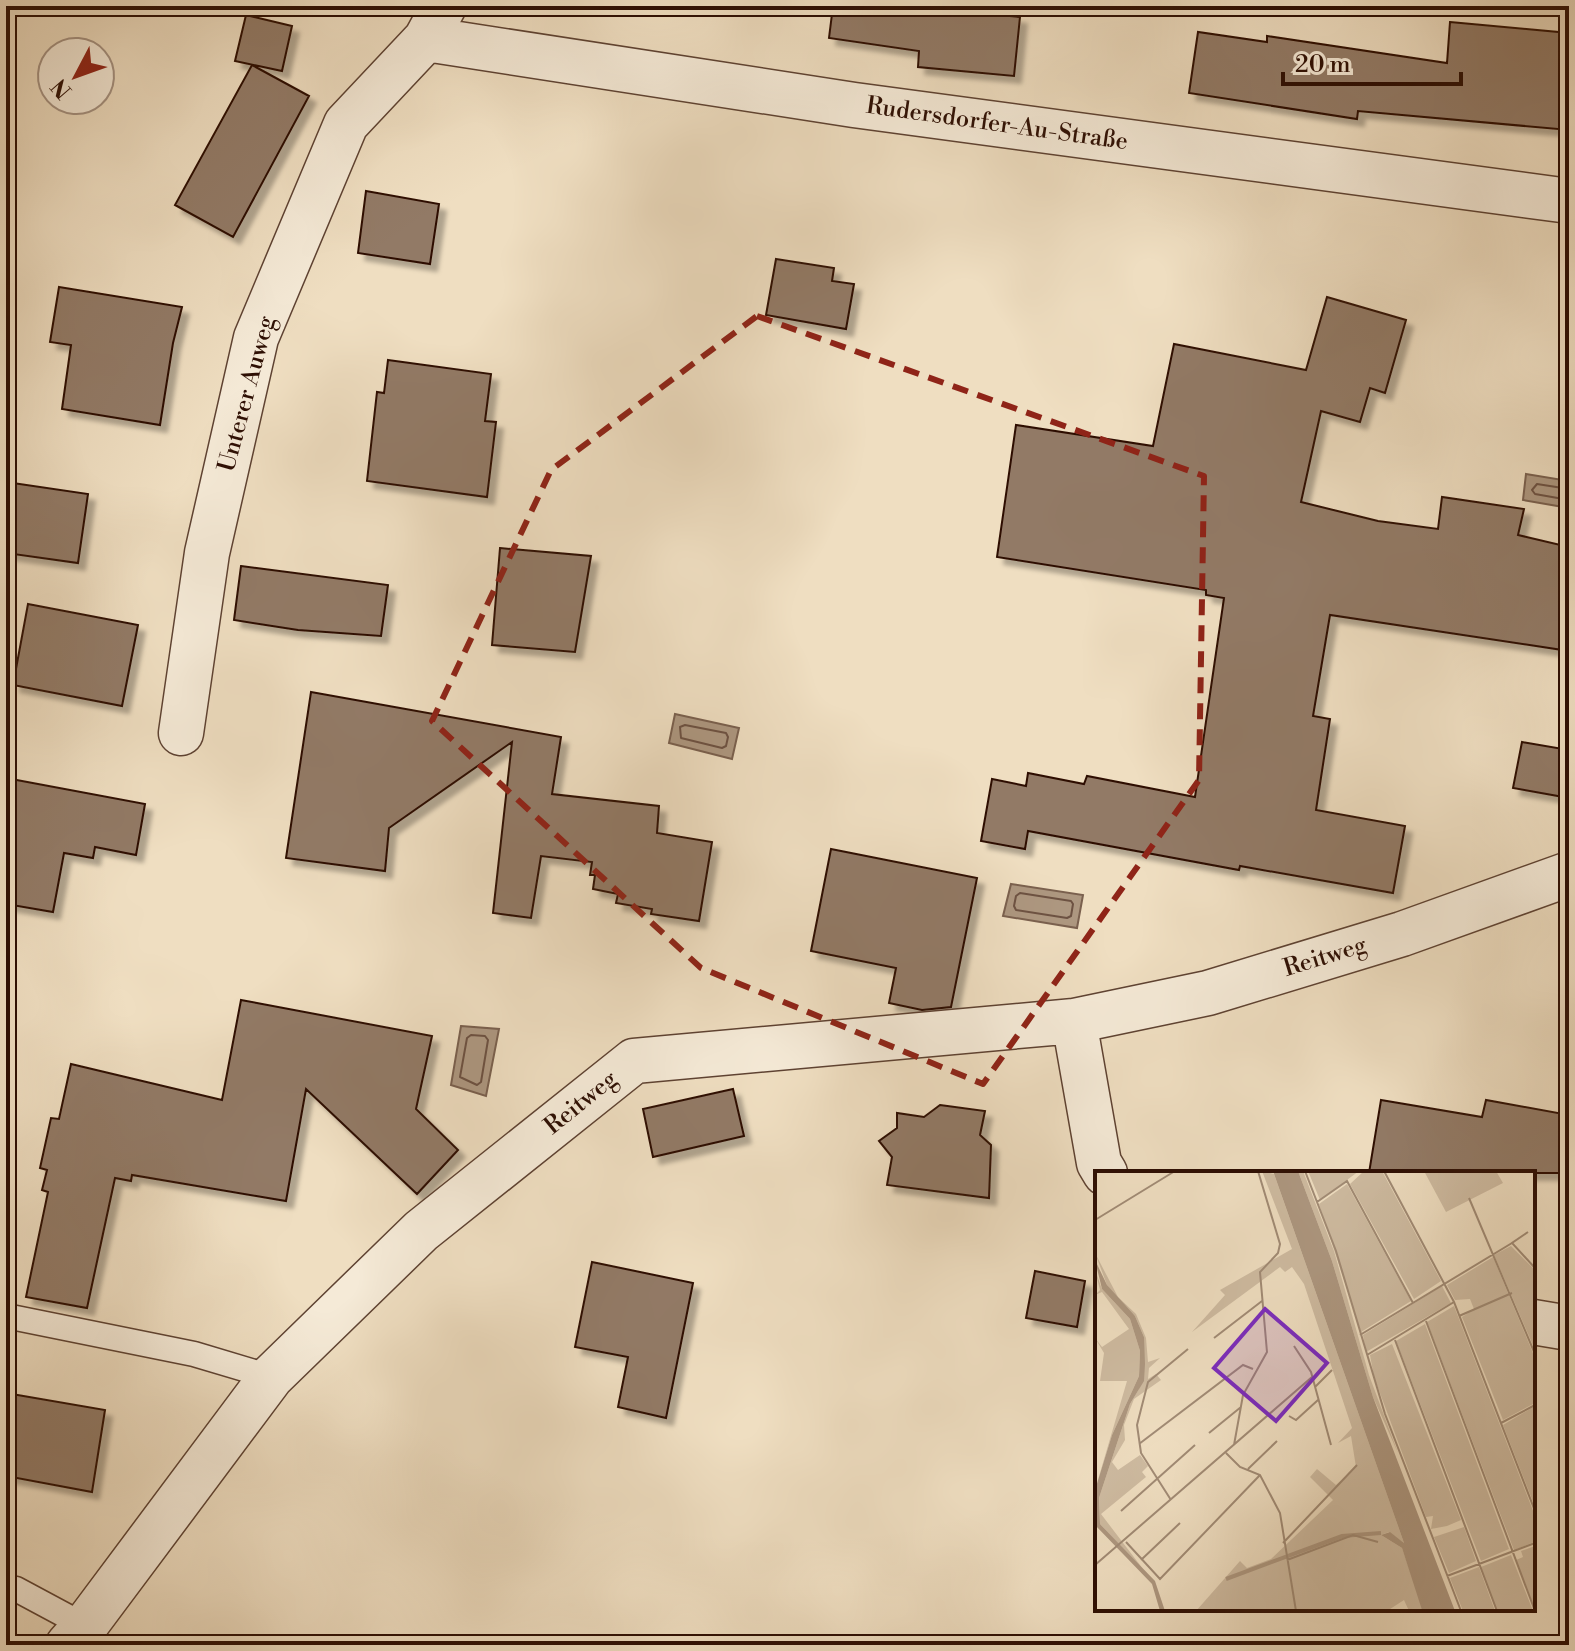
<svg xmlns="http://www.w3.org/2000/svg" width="1575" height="1651" font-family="'Libre Bodoni',serif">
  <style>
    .water { fill: #ad9780; stroke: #7a604e; stroke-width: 2 }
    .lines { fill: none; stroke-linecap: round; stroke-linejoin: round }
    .shore { stroke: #6d5242; stroke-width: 2 }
    .building { fill: #927a66; stroke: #2d0e03; stroke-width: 2; filter: url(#shadow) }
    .service-casing { stroke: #5e4232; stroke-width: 27 }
    .minor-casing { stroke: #5e4232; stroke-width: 47 }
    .service { stroke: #f5ead7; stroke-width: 24 }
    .minor { stroke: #f5ead7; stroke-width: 44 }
    .marked { fill: none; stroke: #8f2418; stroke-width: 6; stroke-dasharray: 16 10; stroke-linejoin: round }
    .labels { text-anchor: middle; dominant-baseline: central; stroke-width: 7; stroke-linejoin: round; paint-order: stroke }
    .street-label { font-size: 24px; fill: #2d0e03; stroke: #f5ead7 }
    .inset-river { fill: none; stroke: #ad9780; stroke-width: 4 }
    .inset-road { fill: none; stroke: #a18b75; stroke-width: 2 }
    .view { fill: #7b2cbf; fill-opacity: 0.15; stroke: #7b2cbf; stroke-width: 4 }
    .inset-edge { fill: none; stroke: #2d0e03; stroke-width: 4 }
  </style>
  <defs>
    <filter id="shadow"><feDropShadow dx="7" dy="7" stdDeviation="2" flood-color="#0004"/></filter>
  </defs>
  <rect width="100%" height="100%" fill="#efdec1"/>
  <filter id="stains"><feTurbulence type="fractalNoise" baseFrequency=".0025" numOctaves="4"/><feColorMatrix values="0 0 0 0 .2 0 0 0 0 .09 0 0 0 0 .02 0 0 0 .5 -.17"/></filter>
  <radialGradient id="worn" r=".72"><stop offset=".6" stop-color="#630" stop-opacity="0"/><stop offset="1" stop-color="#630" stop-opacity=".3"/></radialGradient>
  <path class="water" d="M 1526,474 L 1569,481 L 1569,508 L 1523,500 Z
    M 675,714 L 739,728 L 732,759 L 669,743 Z
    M 1011,884 L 1083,895 L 1077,928 L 1003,916 Z
    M 461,1026 L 499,1029 L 486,1096 L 451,1085 Z"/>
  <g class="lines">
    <path class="shore" d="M 1569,489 L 1537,484 L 1532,490 L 1535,494 L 1569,500
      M 685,725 L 726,733 L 728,737 L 726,746 L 722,748 L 681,738 L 680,727 Z
      M 1020,893 L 1071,901 L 1073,904 L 1071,916 L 1067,918 L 1016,910 L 1014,906 L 1016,896 Z
      M 471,1035 L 485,1036 L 488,1040 L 481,1082 L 477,1085 L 460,1077 L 467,1038 Z"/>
  </g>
  <path class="building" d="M 833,6 L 898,6 L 1020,17 L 1014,76 L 918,67 L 919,51 L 829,38 Z
    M 246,15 L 292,26 L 282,71 L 235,61 Z
    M 1450,22 L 1569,33 L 1569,130 L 1358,111 L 1357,119 L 1189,93 L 1198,32 L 1267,42 L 1267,36 L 1447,63 Z
    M 252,65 L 309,96 L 233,237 L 175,205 Z
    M 366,191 L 439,204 L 430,264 L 358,253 Z
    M 776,259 L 834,268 L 832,281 L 854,284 L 846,329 L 766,315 Z
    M 59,287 L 182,307 L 173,343 L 160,425 L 62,409 L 71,345 L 50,342 Z
    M 1327,297 L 1406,320 L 1385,393 L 1370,388 L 1360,422 L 1321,411 L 1301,502 L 1378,521 L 1438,529 L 1442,497 L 1524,509 L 1518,535 L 1569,547 L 1569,651 L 1330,615 L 1313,716 L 1330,719 L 1316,810 L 1405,826 L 1393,893 L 1240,866 L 1239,870 L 1028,831 L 1025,849 L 981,841 L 992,779 L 1026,786 L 1028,773 L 1084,784 L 1087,776 L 1195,797 L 1224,598 L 1206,595 L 1206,590 L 997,557 L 1016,425 L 1153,446 L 1174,344 L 1306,370 Z
    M 388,360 L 491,374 L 485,421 L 496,422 L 487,497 L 367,481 L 377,392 L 384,393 Z
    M 6,482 L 88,494 L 78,563 L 6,553 Z
    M 500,548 L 591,556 L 575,652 L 492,645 Z
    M 241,566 L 388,585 L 381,636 L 298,630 L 234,620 Z
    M 28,604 L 138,625 L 122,706 L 13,685 Z
    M 311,692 L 561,737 L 552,794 L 659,806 L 657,833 L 712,842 L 699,921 L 651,914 L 652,909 L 616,903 L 618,894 L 593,889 L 595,875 L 590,875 L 592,862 L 541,856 L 531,918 L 493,913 L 512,742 L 389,828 L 385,871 L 286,858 Z
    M 1522,742 L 1569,750 L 1569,798 L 1513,788 Z
    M 6,778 L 145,804 L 136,855 L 95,847 L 93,858 L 64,853 L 53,912 L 6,904 Z
    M 831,849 L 977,878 L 951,1007 L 922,1010 L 889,1003 L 896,968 L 811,951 Z
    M 241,1000 L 432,1036 L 416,1109 L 458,1150 L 417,1194 L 306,1089 L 286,1201 L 132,1175 L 131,1181 L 115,1178 L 87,1308 L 26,1297 L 48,1192 L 42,1190 L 47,1170 L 40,1168 L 51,1118 L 59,1119 L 71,1064 L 222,1100 Z
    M 733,1089 L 744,1136 L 653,1157 L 643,1109 Z
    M 1381,1100 L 1482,1117 L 1486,1100 L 1569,1115 L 1569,1173 L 1369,1173 Z
    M 940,1105 L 985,1111 L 980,1135 L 991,1145 L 989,1198 L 887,1185 L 892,1157 L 879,1141 L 897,1128 L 897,1113 L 924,1117 Z
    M 592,1262 L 693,1283 L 666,1418 L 618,1407 L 628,1357 L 575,1347 Z
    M 1035,1271 L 1085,1281 L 1077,1327 L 1026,1318 Z
    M 6,1393 L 105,1410 L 92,1492 L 6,1476 Z"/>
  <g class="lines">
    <defs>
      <path id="service" d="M 6,1316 L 194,1354 L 271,1377
        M 6,1587 L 16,1589 L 85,1626"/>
      <path id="minor" d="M 426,39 L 854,105 L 1569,201
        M 181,733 L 207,553 L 256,338 L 346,124 L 426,39 L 444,6
        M 1074,1021 L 1099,1163 L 1105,1173
        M 1533,1322 L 1569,1328
        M 68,1645 L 85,1626 L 271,1377 L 421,1231 L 634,1061 L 1074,1021 L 1208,993 L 1402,934 L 1569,874"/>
    </defs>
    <use href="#service" class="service-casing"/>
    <use href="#minor" class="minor-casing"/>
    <use href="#service" class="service"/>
    <use href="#minor" class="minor"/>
  </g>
  <path class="marked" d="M 757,316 L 1204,476 L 1199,780 L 983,1084 L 701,968 L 432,721 L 551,470 Z"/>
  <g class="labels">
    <g class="street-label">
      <text transform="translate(997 124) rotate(8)">Rudersdorfer-Au-Straße</text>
      <text transform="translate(247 394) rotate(-75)">Unterer Auweg</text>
      <text transform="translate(1325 957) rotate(-17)">Reitweg</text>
      <text transform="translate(581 1103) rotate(-39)">Reitweg</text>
    </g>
  </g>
  <g transform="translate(1095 1171)">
    <rect width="440" height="440" fill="#efdec1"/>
    <path d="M 167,0 L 179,3 L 309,372 L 294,361 L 286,364 L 307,377 L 329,440 L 314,440 L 309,429 L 292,440 L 101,440 L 145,390 L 152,397 L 176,388 L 238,329 L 215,306 L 222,298 L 241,314 L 261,296 L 256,265 L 243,272 L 257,257 L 209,113 L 197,96 L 190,101 L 185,96 L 97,161 L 130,124 L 125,119 L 197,78 ZM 203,0 L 208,0 L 239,80 L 274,204 L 303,282 L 278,226 L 237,90 ZM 213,0 L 264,0 L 225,29 ZM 269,0 L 287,0 L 346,110 L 319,128 L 255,13 ZM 329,0 L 401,0 L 408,12 L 351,41 ZM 252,13 L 316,130 L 266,161 L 224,33 ZM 416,75 L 440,99 L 440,179 L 399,84 ZM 0,82 L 23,126 L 41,143 L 51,167 L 53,191 L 65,187 L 54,197 L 53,208 L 61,203 L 66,209 L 39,228 L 29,254 L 30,269 L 17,291 L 23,299 L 45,284 L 53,295 L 47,301 L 51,306 L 6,343 L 48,398 L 5,353 L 4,327 L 35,233 L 44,218 L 49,166 L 40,145 L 25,132 L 12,114 ZM 398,86 L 440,187 L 440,232 L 408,249 L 367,146 L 379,138 L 375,128 L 360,129 L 352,114 ZM 0,99 L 7,118 L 35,148 L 45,180 L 44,205 L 17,264 L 0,319 L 32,210 L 5,210 L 9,182 L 0,167 L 7,176 L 34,158 L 7,121 L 0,124 L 5,119 ZM 347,115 L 356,132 L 271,181 L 268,164 ZM 359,135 L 440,345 L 439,371 L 419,379 L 332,151 ZM 330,153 L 414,378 L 386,390 L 301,170 ZM 297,173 L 366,349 L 352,355 L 336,358 L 338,345 L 331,346 L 279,206 L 275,184 ZM 440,235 L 440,336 L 408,254 ZM 369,356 L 381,390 L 354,402 L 339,366 ZM 440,375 L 440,438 L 421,389 L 428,386 L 426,380 ZM 416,384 L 438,440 L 402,440 L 386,396 ZM 384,396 L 400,440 L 368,440 L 355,407 Z" fill="#cebba1"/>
    <path d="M 178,0 L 203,0 L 237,90 L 278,226 L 360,440 L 327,439 L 307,377 L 286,364 L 295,361 L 309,372 ZM 0,89 L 12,114 L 40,145 L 49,166 L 50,193 L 49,210 L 35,233 L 4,327 L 5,353 L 60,410 L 70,440 L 65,440 L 57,413 L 0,354 L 0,319 L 17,264 L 44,205 L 45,180 L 35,148 L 7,118 Z" fill="#ad9780"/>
    <path class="inset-river" d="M 131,408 L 247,365 L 286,362"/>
    <path class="inset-road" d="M 210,0 L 241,80 L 290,243 L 366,440M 289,0 L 359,131 L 440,340M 374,27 L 440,183M 222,31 L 252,10 L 318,132M 0,49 L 80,0M 433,61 L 417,72 L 440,97M 364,145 L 417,122M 331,150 L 440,440M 265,164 L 417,72M 119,167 L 167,130M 300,169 L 402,440M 199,175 L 216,201 L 236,274M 272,184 L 359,131M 220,216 L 237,199M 194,245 L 201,249 L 223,229M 406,252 L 440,234M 114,262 L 146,236M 44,273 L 148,194 L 158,198M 139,274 L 148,224 L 172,181 L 165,101 L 183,82 L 185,73 L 163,0M 131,282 L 145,296 L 165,304 L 185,342 L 201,440M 153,298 L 182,270M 76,329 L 46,282 L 42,254 L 53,211 L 93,178M 26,340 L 100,274M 31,371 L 65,408 L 165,304M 188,372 L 262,294M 46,389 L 85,352M 192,389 L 258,364 L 283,371M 0,394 L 217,206M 352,405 L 440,372"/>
    <path class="view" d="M 170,138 L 232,192 L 181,250 L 119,197 Z"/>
    <rect width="440" height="440" class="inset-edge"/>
  </g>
  <rect width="1575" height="1651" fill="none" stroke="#efdec1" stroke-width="32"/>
  <rect x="8" y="8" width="1559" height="1635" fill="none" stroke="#2d0e03" stroke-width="4"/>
  <rect x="16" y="16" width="1543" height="1619" fill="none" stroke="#2d0e03" stroke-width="2"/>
  <g transform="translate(76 76) rotate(229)"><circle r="38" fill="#f5ead7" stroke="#a59282" stroke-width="2"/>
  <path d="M0-6L14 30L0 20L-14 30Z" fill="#8f2418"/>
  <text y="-12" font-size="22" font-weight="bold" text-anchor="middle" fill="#2d0e03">N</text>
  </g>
  <path d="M1283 72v12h178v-12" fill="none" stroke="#2d0e03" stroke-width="4"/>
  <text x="1295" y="72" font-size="24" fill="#2d0e03" stroke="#f5ead7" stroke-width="6" paint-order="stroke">20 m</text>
  <rect width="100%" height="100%" filter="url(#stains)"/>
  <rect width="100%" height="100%" fill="url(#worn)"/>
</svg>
